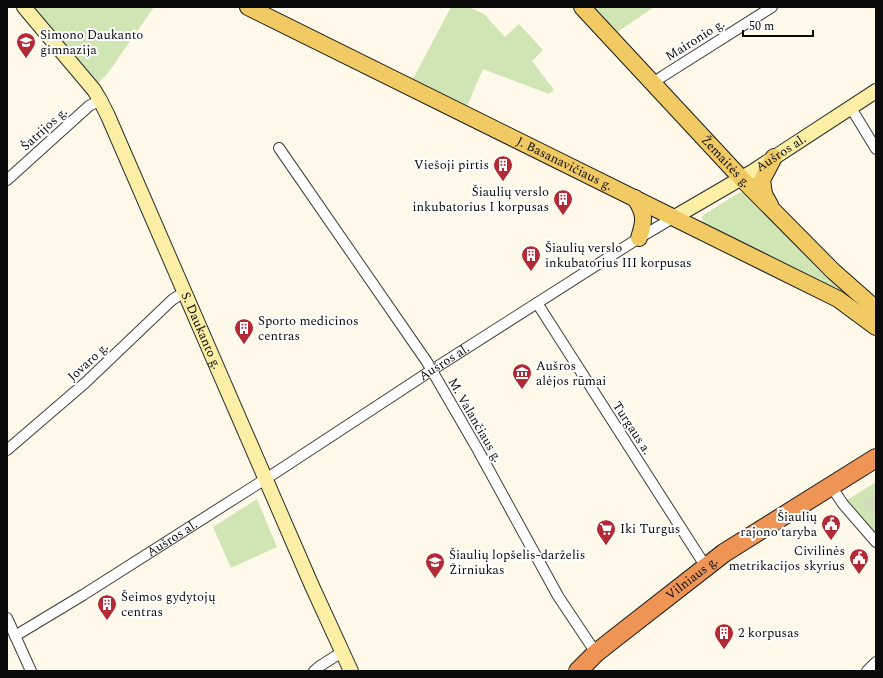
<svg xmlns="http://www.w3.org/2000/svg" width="883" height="678" font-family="Spectral,serif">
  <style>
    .green { fill: #d0e5b4 }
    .cemetery { fill: #d3ddbc }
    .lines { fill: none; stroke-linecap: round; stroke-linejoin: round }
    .street-casing { stroke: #3d3d3d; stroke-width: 12 }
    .secondary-casing { stroke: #2c2c2c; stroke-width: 16 }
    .primary-casing { stroke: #1b1b1b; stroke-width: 18 }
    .highway-casing { stroke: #1b1b1b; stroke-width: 20 }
    .street { stroke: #fff; stroke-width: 10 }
    .secondary { stroke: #fbeea5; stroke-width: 14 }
    .primary { stroke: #f2ca63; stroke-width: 16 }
    .highway { stroke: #ee9556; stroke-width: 18 }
    .labels { text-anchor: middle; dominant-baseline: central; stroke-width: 4; stroke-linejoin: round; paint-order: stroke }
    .poi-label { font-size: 13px; fill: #0a0a0a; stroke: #fff; text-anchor: start }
    .street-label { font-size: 13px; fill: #0a0a0a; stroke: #fff }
  </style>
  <rect width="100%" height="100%" fill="#fef9e8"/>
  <path class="green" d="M 33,7 L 154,7 L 108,73 L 97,84 Z
    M 451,7 L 468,7 L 484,14 L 505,37 L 519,24 L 543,50 L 532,61 L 554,90 L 549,94 L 483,69 L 467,106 L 412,81 Z
    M 582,7 L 654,7 L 610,37 Z
    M 740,192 L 748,193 L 839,287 L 844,292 L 843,294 L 703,224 L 702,216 Z
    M 876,482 L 876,493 L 862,503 L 876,520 L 876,534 L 847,500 Z
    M 257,499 L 277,547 L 231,568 L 213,527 Z"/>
  <path class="cemetery" d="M 876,493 L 876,520 L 861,503 Z"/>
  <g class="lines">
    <defs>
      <g id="street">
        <path d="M 653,83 L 663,76 L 772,7"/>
        <path d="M 851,108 L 876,149"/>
        <path d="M 279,148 L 427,362 L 478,450 L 558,596 L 596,653"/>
        <path d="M 7,180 L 89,106 L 100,100"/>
        <path d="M 537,303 L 706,567"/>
        <path d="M 7,450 L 85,383 L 172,300 L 178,296 L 185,292"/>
        <path d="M 831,486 L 843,504 L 876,542"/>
        <path d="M 7,618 L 31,671"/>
        <path id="s1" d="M 15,636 L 83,595 L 278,471 L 432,370 L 639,238 L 673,218"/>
        <path d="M 314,671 L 320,666 L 342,652"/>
        <path d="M 867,671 L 876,662"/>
      </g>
      <g id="secondary">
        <path id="s2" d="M 24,7 L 94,90 L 100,100 L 108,116 L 312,586 L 351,671"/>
        <path id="s3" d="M 673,218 L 752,172 L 876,91"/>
      </g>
      <g id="primary">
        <path id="s4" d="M 248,7 L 838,299 L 876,327"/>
        <path id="s5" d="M 582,7 L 741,178 L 833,271 L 876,309"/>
        <path d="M 635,198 C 645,214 645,220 639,238"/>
        <path d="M 770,205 L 764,194 L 762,180 L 774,157"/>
      </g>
      <g id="highway">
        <path id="s6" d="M 578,671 L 596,653 L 615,638 L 724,553 L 876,458"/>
      </g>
    </defs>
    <use href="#street" class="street-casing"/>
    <use href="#secondary" class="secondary-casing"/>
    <use href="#primary" class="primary-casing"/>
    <use href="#highway" class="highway-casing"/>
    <use href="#street" class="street"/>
    <use href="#secondary" class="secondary"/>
    <use href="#primary" class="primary"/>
    <use href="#highway" class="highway"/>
  </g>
  <defs>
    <symbol id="school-pin" viewBox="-11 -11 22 30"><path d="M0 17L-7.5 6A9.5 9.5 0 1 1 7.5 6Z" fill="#b22a35" stroke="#fff"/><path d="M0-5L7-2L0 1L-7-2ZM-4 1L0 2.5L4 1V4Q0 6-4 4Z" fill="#fff"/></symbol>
    <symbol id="building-pin" viewBox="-11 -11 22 30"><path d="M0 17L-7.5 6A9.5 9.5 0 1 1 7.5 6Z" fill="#b22a35" stroke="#fff"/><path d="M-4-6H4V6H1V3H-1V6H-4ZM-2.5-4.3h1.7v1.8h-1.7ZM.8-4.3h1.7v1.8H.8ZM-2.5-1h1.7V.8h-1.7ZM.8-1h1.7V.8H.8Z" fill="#fff"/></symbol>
    <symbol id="museum-pin" viewBox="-11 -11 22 30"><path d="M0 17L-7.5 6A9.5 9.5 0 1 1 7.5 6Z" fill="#b22a35" stroke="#fff"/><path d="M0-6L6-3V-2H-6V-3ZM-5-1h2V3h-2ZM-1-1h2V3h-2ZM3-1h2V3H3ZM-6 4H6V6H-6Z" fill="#fff"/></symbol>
    <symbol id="civic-pin" viewBox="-11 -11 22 30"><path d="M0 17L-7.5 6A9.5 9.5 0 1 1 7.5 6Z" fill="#b22a35" stroke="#fff"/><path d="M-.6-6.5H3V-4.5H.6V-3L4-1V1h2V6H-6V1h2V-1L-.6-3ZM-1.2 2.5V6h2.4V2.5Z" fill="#fff"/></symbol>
    <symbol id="supermarket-pin" viewBox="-11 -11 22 30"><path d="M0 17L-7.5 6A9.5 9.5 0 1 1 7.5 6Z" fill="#b22a35" stroke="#fff"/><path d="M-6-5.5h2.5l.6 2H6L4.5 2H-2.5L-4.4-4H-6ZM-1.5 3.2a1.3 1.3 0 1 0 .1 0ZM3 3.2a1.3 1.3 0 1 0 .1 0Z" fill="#fff"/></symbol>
  </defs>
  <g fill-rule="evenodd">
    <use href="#school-pin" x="15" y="31" width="22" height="30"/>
    <use href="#building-pin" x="492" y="154" width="22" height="30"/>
    <use href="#building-pin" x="552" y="188" width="22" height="30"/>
    <use href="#building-pin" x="520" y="244" width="22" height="30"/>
    <use href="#building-pin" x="233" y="317" width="22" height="30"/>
    <use href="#museum-pin" x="511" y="362" width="22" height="30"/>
    <use href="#civic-pin" x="820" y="513" width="22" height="30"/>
    <use href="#supermarket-pin" x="595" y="518" width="22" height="30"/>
    <use href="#civic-pin" x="848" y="547" width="22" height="30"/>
    <use href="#school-pin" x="424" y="551" width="22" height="30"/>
    <use href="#building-pin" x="96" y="593" width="22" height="30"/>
    <use href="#building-pin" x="713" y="622" width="22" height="30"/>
  </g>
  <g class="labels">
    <g class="poi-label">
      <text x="40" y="35">Simono Daukanto<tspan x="40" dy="15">gimnazija</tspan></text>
      <text x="489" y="165" text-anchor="end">Viešoji pirtis</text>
      <text x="549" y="192" text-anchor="end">Šiaulių verslo<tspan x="549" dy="15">inkubatorius I korpusas</tspan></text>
      <text x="545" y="248">Šiaulių verslo<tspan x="545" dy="15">inkubatorius III korpusas</tspan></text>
      <text x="258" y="321">Sporto medicinos<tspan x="258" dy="15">centras</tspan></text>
      <text x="536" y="366">Aušros<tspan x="536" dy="15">alėjos rūmai</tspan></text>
      <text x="817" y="517" text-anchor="end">Šiaulių<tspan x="817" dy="15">rajono taryba</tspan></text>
      <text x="620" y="529">Iki Turgus</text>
      <text x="845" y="551" text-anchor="end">Civilinės<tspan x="845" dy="15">metrikacijos skyrius</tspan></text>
      <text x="449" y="555">Šiaulių lopšelis-darželis<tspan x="449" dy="15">Žirniukas</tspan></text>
      <text x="121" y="597">Šeimos gydytojų<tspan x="121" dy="15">centras</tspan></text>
      <text x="738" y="633">2 korpusas</text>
    </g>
    <g class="street-label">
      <text transform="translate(695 40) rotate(-32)">Maironio g.</text>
      <text transform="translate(44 129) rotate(-42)">Šatrijos g.</text>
      <text stroke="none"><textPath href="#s3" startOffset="126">Aušros al.</textPath></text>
      <text stroke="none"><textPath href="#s5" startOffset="211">Žemaitės g.</textPath></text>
      <text stroke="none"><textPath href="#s4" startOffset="353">J. Basanavičiaus g.</textPath></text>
      <text stroke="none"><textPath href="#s2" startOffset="372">S. Daukanto g.</textPath></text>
      <text transform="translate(88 362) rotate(-43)">Jovaro g.</text>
      <text stroke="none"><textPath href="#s1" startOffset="509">Aušros al.</textPath></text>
      <text transform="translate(475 420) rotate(60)">M. Valančiaus g.</text>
      <text transform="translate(632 428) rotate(57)">Turgaus a.</text>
      <text stroke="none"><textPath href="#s1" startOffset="185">Aušros al.</textPath></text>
      <text stroke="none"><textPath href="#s6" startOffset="147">Vilniaus g.</textPath></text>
    </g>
  </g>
  <rect width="883" height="678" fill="none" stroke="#0a0a0a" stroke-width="16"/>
  <path d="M743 30v6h70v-6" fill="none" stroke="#0a0a0a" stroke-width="2"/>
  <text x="749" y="30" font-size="12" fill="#0a0a0a" stroke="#ffffff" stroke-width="3" paint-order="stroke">50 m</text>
</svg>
